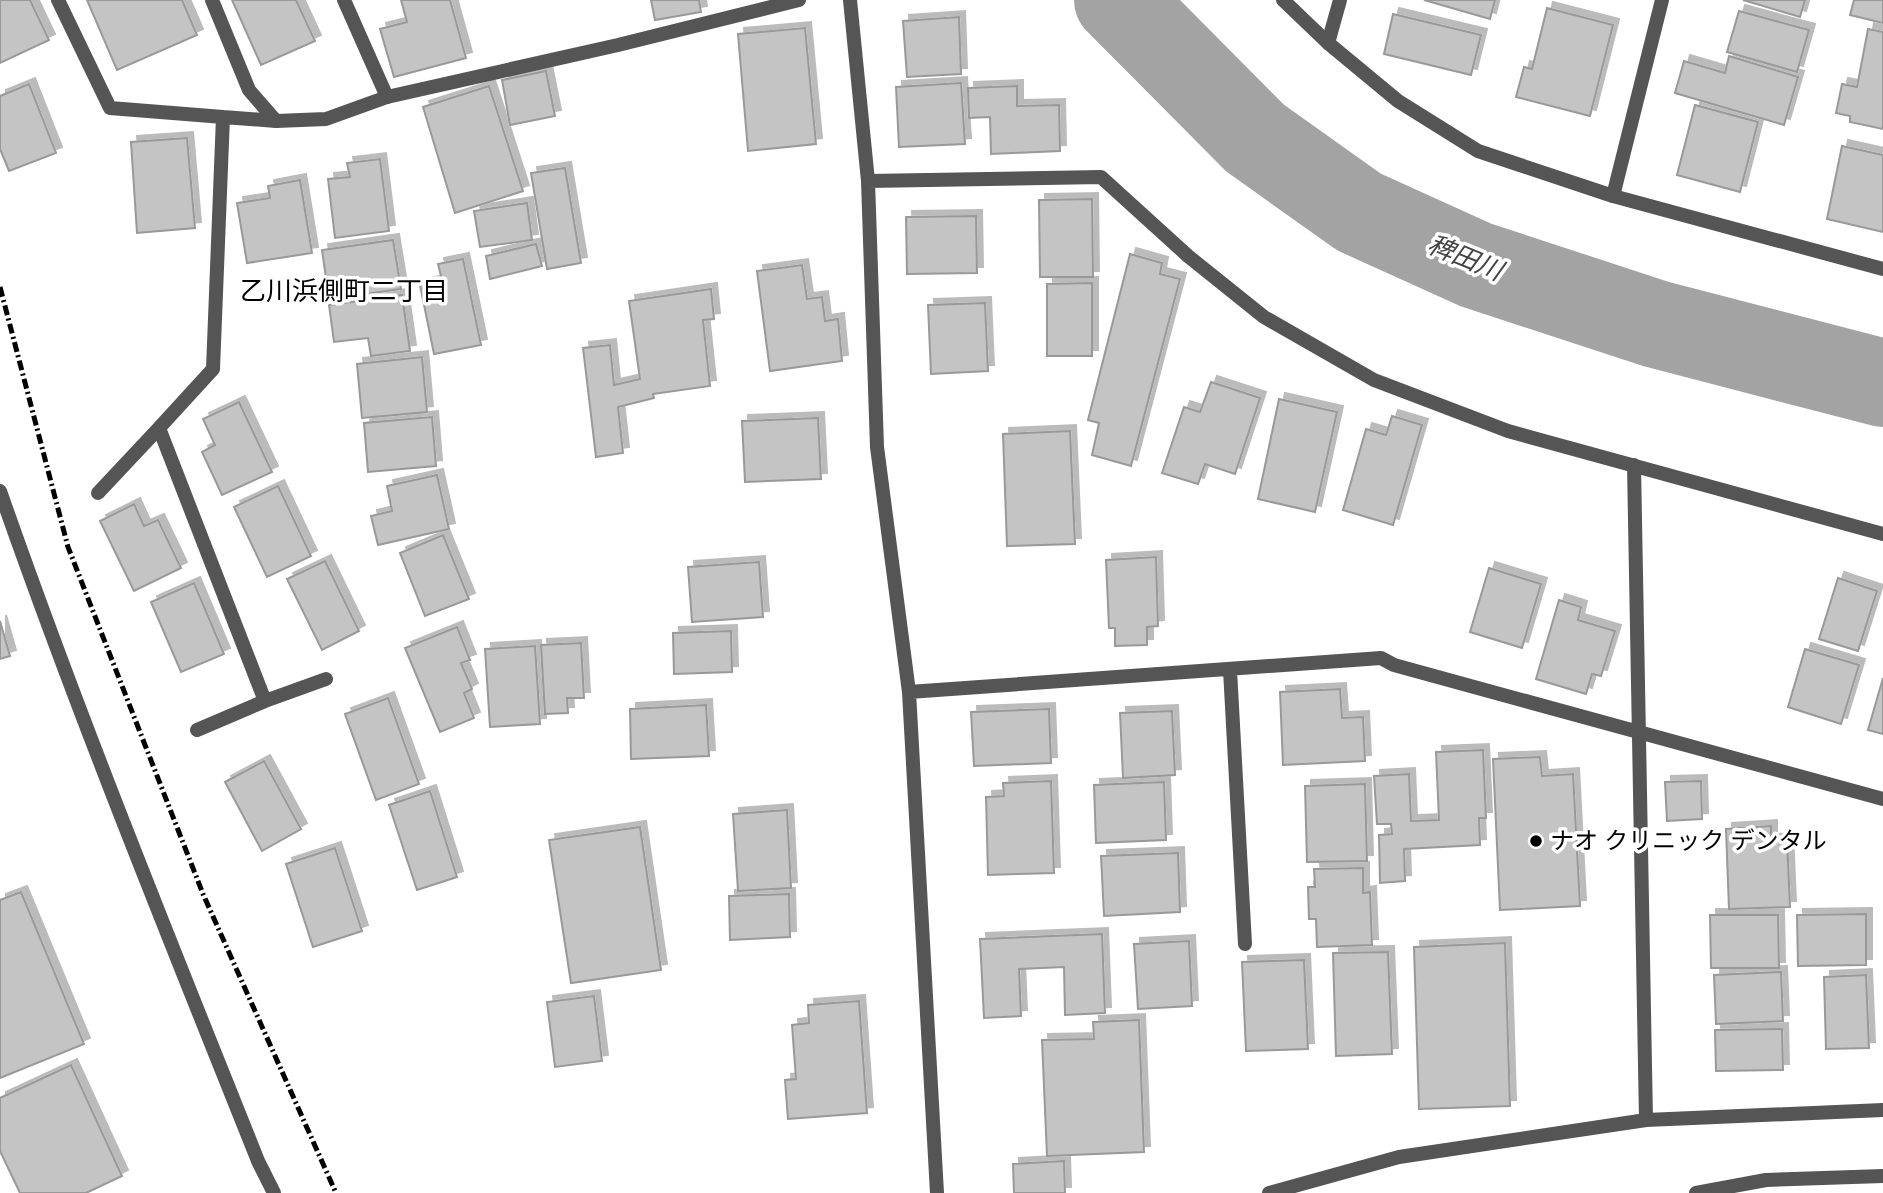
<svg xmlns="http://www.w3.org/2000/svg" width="1883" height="1193" font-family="'Varela Round','Noto Sans JP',sans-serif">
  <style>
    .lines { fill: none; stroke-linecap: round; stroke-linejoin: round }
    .river { stroke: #a3a3a3; stroke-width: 88 }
    .building { fill: #c4c4c4; stroke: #999; stroke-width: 2; filter: url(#shadow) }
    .service { stroke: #555; stroke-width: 14 }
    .minor { stroke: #555; stroke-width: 14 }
    .tertiary { stroke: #555; stroke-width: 14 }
    .rail { stroke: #000; stroke-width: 5; stroke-dasharray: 10 3.5 2 3.5; stroke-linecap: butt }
    .poi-dot { fill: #000; stroke: #fff; stroke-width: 2.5 }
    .labels { text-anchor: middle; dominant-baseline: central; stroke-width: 7; stroke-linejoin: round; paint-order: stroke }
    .poi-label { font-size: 24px; fill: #000; stroke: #fff; text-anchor: start }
    .water-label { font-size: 26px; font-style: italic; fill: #444; stroke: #fff }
    .neighbourhood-label { font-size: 26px; fill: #000; stroke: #fff }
  </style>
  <defs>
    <filter id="shadow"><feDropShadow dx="6" dy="-6" stdDeviation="0" flood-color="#0004"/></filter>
  </defs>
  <rect width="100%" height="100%" fill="#fff"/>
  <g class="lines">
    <path class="river" d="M 1118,0 L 1255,138 L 1359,212 L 1476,265 L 1656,324 L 1883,383"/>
  </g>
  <path class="building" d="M 0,0 L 30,0 L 49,40 L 0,63 Z
    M 87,0 L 182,0 L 197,35 L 117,70 Z
    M 232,0 L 296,0 L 315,41 L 261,65 Z
    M 401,0 L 450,0 L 466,58 L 394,77 L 380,29 L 407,22 Z
    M 651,0 L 699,0 L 701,12 L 655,20 Z
    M 1424,0 L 1495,0 L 1490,19 Z
    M 1743,0 L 1805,0 L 1800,17 Z
    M 1854,0 L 1883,0 L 1883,23 L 1850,15 Z
    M 1547,8 L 1613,25 L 1590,116 L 1516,97 L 1524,67 L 1532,69 Z
    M 1739,11 L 1809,30 L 1797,72 L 1727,52 Z
    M 1393,14 L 1481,35 L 1471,75 L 1384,54 Z
    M 959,17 L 961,74 L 907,77 L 903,21 Z
    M 805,28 L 816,144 L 748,151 L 738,34 Z
    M 1868,29 L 1883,32 L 1883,129 L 1850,122 L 1850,116 L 1836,113 L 1842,84 L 1857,87 Z
    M 1729,56 L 1798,77 L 1784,125 L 1675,93 L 1684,61 L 1725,73 Z
    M 546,71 L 555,116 L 510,125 L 502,80 Z
    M 961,83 L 965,144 L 899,147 L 896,87 Z
    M 29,84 L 56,153 L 9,171 L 0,149 L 0,96 Z
    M 489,86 L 523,191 L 455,213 L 423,107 Z
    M 1017,86 L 1017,106 L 1059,105 L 1060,151 L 991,154 L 990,117 L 969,118 L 968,88 Z
    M 1695,105 L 1758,122 L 1740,192 L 1677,175 Z
    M 187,138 L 195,228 L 137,233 L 131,142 Z
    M 1842,146 L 1883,155 L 1883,232 L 1827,219 Z
    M 380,159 L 389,231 L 335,238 L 328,179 L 350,177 L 347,163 Z
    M 565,168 L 581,263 L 547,269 L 531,173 Z
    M 300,180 L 312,253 L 247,263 L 237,203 L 270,198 L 268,186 Z
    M 1092,199 L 1093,277 L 1040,277 L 1039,200 Z
    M 527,203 L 532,240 L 480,247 L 474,211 Z
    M 976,216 L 977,273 L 907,274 L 906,217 Z
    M 393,240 L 401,289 L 329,299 L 322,250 Z
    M 536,244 L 542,266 L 490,279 L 486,256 Z
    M 1130,254 L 1162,263 L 1160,274 L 1180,279 L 1131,466 L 1092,455 L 1099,423 L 1088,420 Z
    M 463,259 L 481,345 L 434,354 L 420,285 L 442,280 L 438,264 Z
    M 802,265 L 807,299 L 822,297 L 825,321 L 838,319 L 842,361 L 770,371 L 757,271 Z
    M 1092,283 L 1092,356 L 1047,356 L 1047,284 Z
    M 711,289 L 714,319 L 703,320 L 710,386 L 653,394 L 654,398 L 618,407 L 623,453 L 596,457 L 583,348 L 610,345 L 614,385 L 640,379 L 629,301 Z
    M 402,295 L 410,351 L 371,356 L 368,338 L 334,342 L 329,305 Z
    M 985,303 L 988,371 L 931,374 L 928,305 Z
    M 422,357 L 427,412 L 362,418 L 357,364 Z
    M 1211,382 L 1260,398 L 1235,474 L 1205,464 L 1198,484 L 1162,473 L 1184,407 L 1200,412 Z
    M 1279,399 L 1337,412 L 1315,512 L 1258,499 Z
    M 239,402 L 272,472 L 222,495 L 202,452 L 215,445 L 203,419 Z
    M 1392,416 L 1422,425 L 1393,525 L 1343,510 L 1366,429 L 1386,435 Z
    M 432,417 L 436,466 L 368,472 L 364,423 Z
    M 818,418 L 821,479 L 745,482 L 742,421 Z
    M 1070,431 L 1075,544 L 1007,546 L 1003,434 Z
    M 437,475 L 449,529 L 378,545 L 371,516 L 392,511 L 387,486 Z
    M 278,486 L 311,556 L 267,577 L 234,507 Z
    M 134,504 L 144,526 L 158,520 L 181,568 L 134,591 L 100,521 Z
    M 443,535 L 469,599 L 425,616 L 400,553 Z
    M 1156,557 L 1158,626 L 1147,627 L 1147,645 L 1115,646 L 1115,628 L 1109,628 L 1106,560 Z
    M 325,561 L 359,631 L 322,650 L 287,579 Z
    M 759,562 L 763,617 L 692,622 L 688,567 Z
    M 1489,568 L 1541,584 L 1522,648 L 1470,632 Z
    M 1838,578 L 1877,591 L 1858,651 L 1819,639 Z
    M 194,583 L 224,654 L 181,672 L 151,602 Z
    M 1559,600 L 1581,607 L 1578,620 L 1615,631 L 1601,676 L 1592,674 L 1586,694 L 1536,679 Z
    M 0,621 L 10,656 L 0,659 Z
    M 457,627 L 470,660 L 461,663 L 472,689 L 464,693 L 474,718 L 440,732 L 405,648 Z
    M 731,631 L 732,672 L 674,674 L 673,633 Z
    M 581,643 L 584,698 L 567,698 L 568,713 L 545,714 L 541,645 Z
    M 535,646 L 540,724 L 490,727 L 485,649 Z
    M 1805,649 L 1859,665 L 1841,724 L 1788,707 Z
    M 1883,678 L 1883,734 L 1868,730 Z
    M 1340,689 L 1342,718 L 1363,717 L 1365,761 L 1283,765 L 1280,692 Z
    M 388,698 L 419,784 L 376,800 L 345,714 Z
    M 706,705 L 709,756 L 631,759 L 630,709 Z
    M 1049,709 L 1051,763 L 974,766 L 971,712 Z
    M 1172,711 L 1175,775 L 1123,778 L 1120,713 Z
    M 1483,750 L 1486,818 L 1479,818 L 1480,845 L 1404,849 L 1405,881 L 1380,883 L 1379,835 L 1392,834 L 1391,824 L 1377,824 L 1374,776 L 1409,774 L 1411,821 L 1439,820 L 1436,752 Z
    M 1540,757 L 1542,776 L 1573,774 L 1580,906 L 1500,910 L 1493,759 Z
    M 264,761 L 301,829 L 262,851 L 225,782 Z
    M 1051,781 L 1054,873 L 988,875 L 986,797 L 1004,796 L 1003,783 Z
    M 1701,781 L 1702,819 L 1667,821 L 1665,782 Z
    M 1164,782 L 1166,840 L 1096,843 L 1094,785 Z
    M 1365,784 L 1367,861 L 1307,862 L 1305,786 Z
    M 430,791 L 457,877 L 417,890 L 389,805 Z
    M 787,810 L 791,888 L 738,891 L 733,814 Z
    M 1771,826 L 1771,840 L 1787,839 L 1790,907 L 1729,909 L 1726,829 Z
    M 640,827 L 661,970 L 571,983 L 549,840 Z
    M 335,848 L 362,931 L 313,947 L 286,864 Z
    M 1178,853 L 1180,912 L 1104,916 L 1101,856 Z
    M 1363,868 L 1363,893 L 1370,892 L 1372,945 L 1317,947 L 1316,919 L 1309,919 L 1308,887 L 1315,887 L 1314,869 Z
    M 21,892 L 84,1044 L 0,1078 L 0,900 Z
    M 789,894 L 790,937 L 730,940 L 729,896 Z
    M 1866,914 L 1866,965 L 1798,966 L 1797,915 Z
    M 1710,915 L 1778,915 L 1779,968 L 1711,968 Z
    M 1102,934 L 1105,1013 L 1065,1015 L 1064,967 L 1019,969 L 1021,1016 L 984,1018 L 980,939 Z
    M 1189,941 L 1192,1006 L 1138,1009 L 1134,944 Z
    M 1505,943 L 1510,1106 L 1419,1109 L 1414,947 Z
    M 1388,952 L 1392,1054 L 1336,1056 L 1333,953 Z
    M 1304,960 L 1308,1049 L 1246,1051 L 1242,962 Z
    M 1781,972 L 1783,1021 L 1716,1024 L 1714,975 Z
    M 1866,975 L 1869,1048 L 1826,1049 L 1824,977 Z
    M 594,996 L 602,1061 L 555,1067 L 547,1002 Z
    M 859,1001 L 867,1113 L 788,1119 L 785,1080 L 796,1079 L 792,1025 L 809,1023 L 808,1005 Z
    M 1139,1020 L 1144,1152 L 1047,1156 L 1042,1040 L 1094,1039 L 1093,1022 Z
    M 1782,1029 L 1783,1070 L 1716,1071 L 1715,1030 Z
    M 71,1065 L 122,1176 L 86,1193 L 20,1193 L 0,1151 L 0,1098 Z
    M 1064,1161 L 1065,1193 L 1014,1193 L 1013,1164 Z"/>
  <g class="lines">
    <path class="service" d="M 212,0 L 249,90 L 276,121
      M 344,0 L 387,97"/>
    <path class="minor" d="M 58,0 L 110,108 L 223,117
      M 850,0 L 868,181 L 877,447 L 909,692 L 937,1193
      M 1328,43 L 1340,0
      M 868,181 L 1101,177 L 1188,256 L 1264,317 L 1374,380 L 1508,431 L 1883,534
      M 1613,196 L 1662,0
      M 1634,465 L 1646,1120
      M 0,491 C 79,717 169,938 258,1161 L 274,1193
      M 98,493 L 159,428
      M 1230,670 L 1245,944
      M 326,679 L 265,701 L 159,428 L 213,369 L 223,117 L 276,121 L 326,119 L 387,97 L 618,45 L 799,0
      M 909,692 L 1381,658 L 1394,665 L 1883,799
      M 197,730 L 265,701
      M 1269,1193 L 1399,1157 L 1646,1120 L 1883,1110"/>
    <path class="tertiary" d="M 1283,0 L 1328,43 L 1398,101 L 1478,151 L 1613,196 L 1883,269
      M 1696,1193 L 1766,1180 L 1883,1176"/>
    <path class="rail" d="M 0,287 L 68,547 L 203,894 L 336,1193"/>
  </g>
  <circle class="poi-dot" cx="1536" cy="841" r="7"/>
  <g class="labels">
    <g class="poi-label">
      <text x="1550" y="841">ナオ クリニック デンタル</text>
    </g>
    <g class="water-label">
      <text transform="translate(1465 258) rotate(22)">稗田川</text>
    </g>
    <g class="neighbourhood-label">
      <text x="344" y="291">乙川浜側町二丁目</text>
    </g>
  </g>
</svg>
